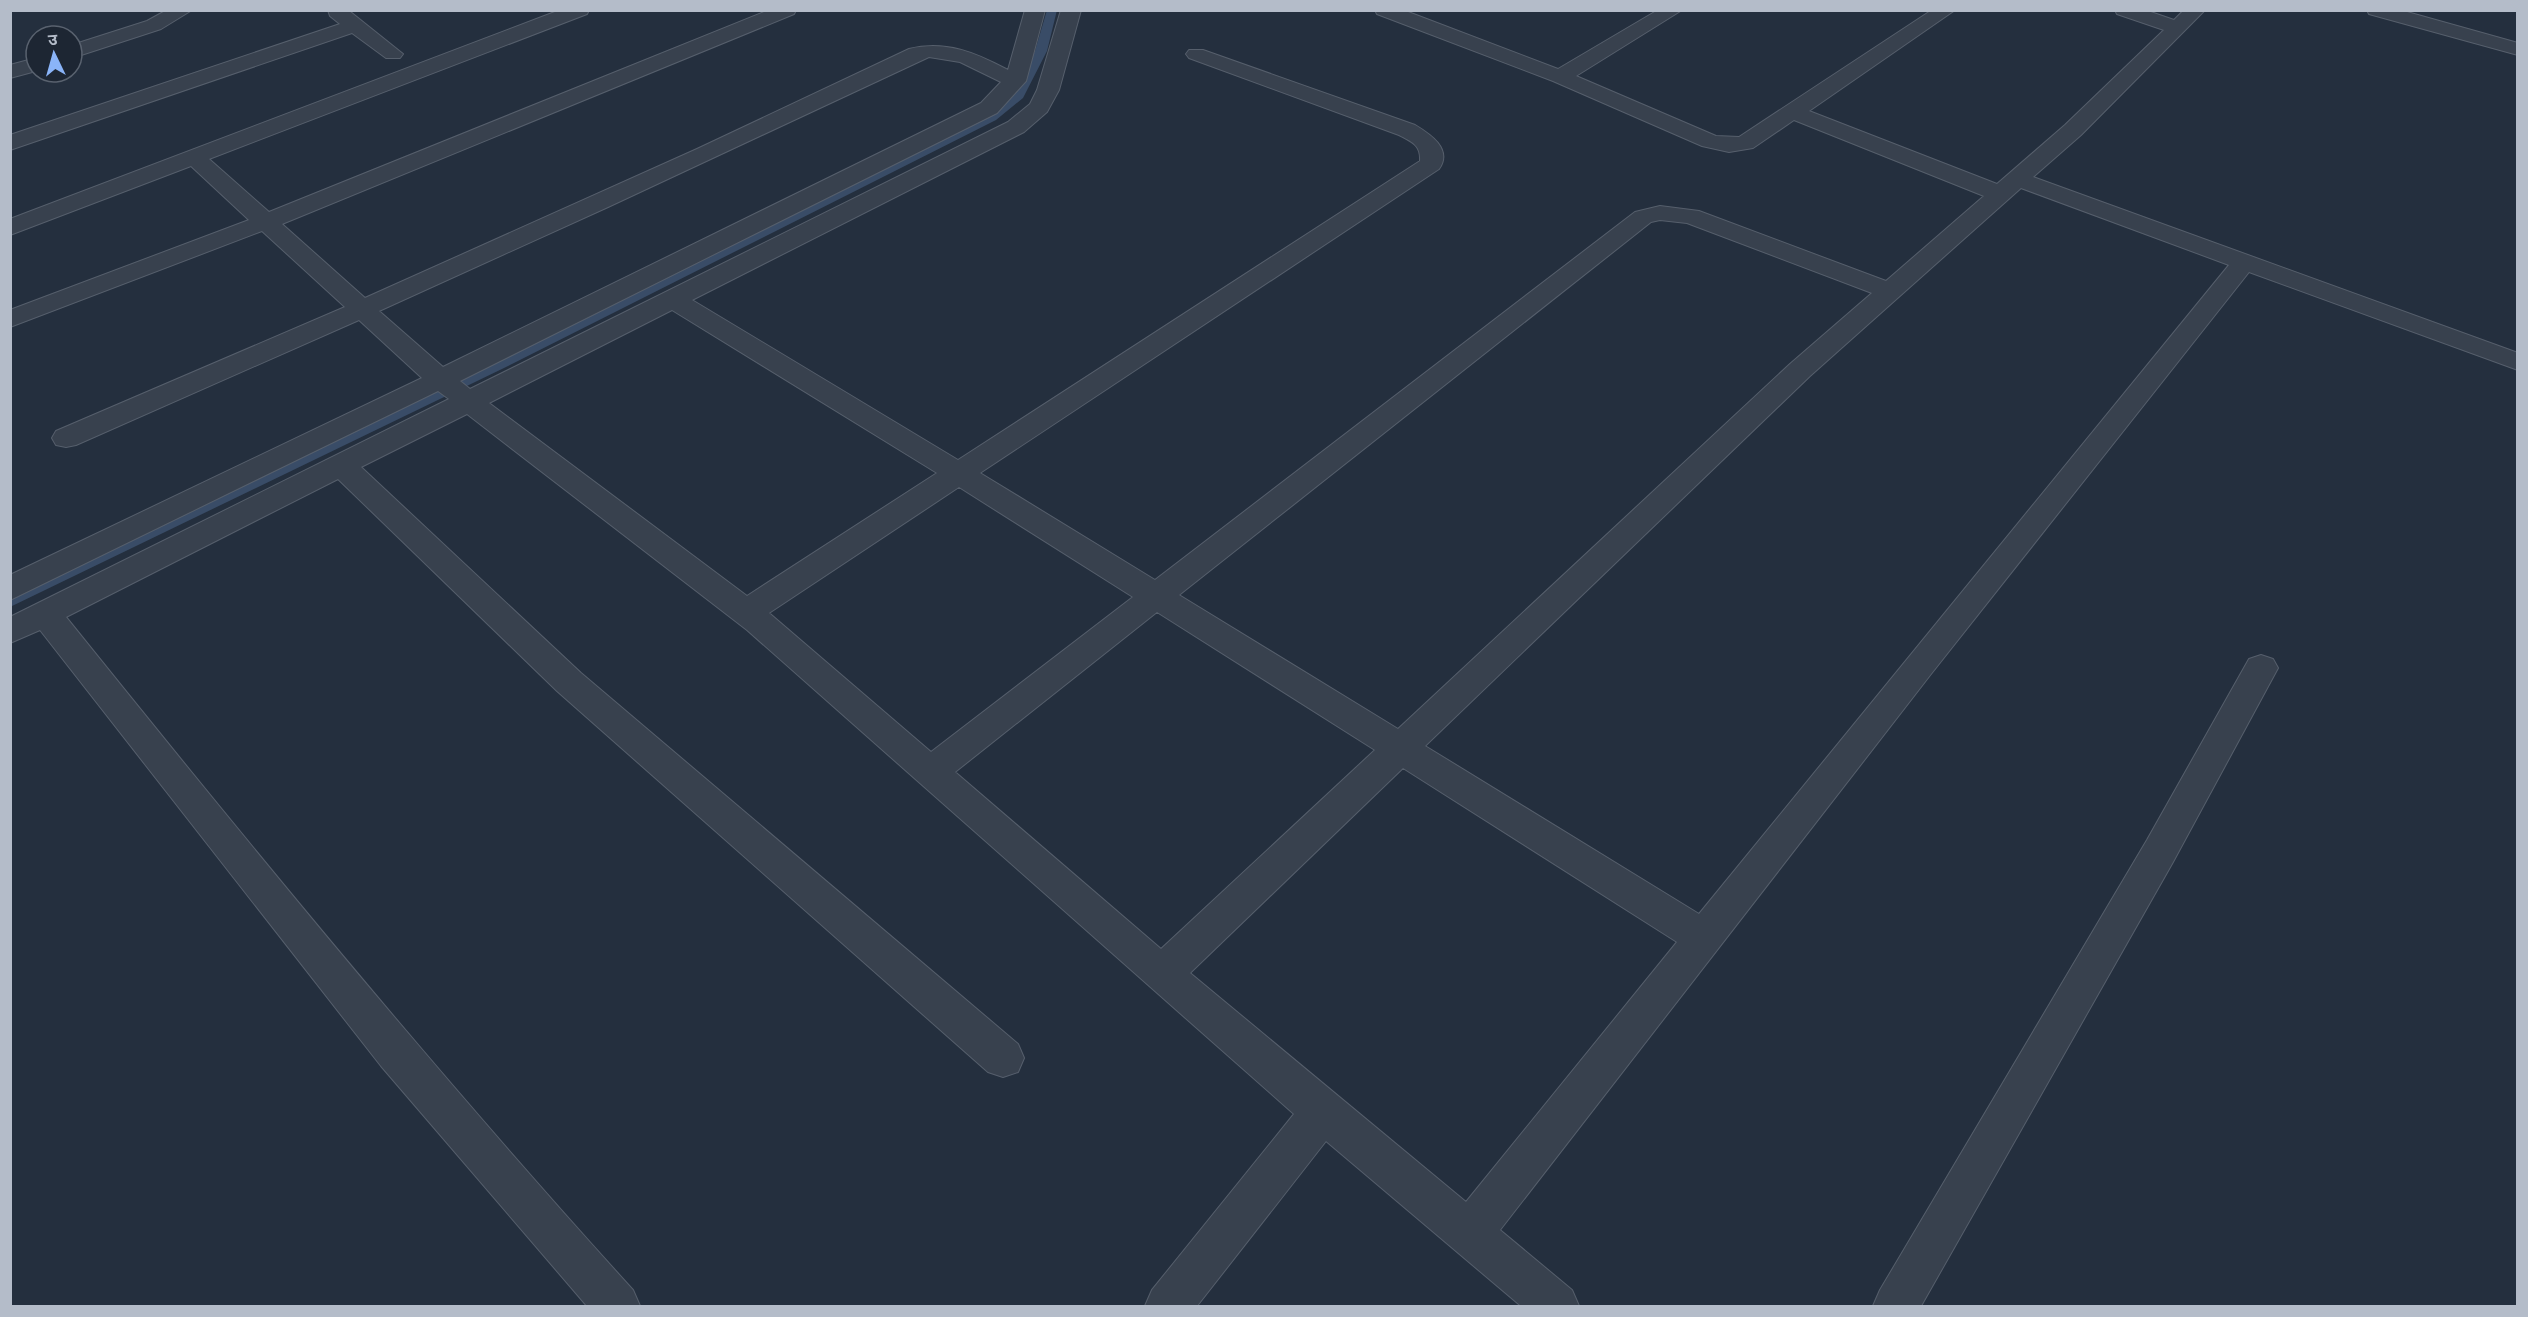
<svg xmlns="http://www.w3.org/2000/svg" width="2528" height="1317" font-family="Overpass,'Noto Sans Devanagari',sans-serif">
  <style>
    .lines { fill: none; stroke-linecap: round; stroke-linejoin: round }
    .stream { fill: #394c67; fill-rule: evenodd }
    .minor-casing { stroke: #565f6c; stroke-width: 2 }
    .minor { fill: #38414e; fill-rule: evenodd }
  </style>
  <rect width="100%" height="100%" fill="#242f3e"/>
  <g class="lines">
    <path class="stream" d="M 1047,10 L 1057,10 L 1047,51 L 1023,98 L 996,120 L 504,368 L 10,607 L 10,593 L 494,362 L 988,114 L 1012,96 L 1035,51 Z"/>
    <defs>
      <path id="minor" d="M 167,10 L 192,10 L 161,29 L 72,58 L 72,45 L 147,21 Z
        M 328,10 L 348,10 L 403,54 L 400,58 L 386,58 L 352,33 L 10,150 L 10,135 L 340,24 L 330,16 Z
        M 560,10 L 589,10 L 587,14 L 209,159 L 269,212 L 769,10 L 796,10 L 794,14 L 282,224 L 365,298 L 697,149 L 909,49 C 946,40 976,53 1008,70 L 1025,10 L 1045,10 L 1026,81 L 997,113 L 460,381 L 470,389 L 1008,122 L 1030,104 L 1037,90 L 1061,10 L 1081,10 L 1059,90 L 1047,112 L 1024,132 L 692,300 L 958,460 L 1420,161 C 1421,145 1412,142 1399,135 L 1189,58 L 1186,54 L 1189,50 L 1203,50 L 1415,125 C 1430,134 1453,149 1439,169 L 980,473 L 1155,580 L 1635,212 L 1660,206 L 1699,211 L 1886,281 L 1984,196 L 1794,120 L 1753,148 L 1729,152 L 1702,146 L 1553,81 L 1377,14 L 1375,10 L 1403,10 L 1558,69 L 1658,10 L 1682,10 L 1576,76 L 1716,136 L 1739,137 L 1932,10 L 1955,10 L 1809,111 L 1997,184 L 2065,125 L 2164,30 L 2117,14 L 2115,10 L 2145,10 L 2174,20 L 2184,10 L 2205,10 L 2081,135 L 2033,177 L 2518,353 L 2518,370 L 2249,272 L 1931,674 L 1500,1230 L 1572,1290 L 1579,1306 L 1521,1306 L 1326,1141 L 1197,1306 L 1145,1306 L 1152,1290 L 1294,1114 L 747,630 L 467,414 L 361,467 L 581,673 L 1018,1044 L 1024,1058 L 1018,1072 L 1003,1077 L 988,1072 L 557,691 L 338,479 L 66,617 C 250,846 436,1073 633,1290 L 640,1306 L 587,1306 L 381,1066 L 40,630 L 10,643 L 10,617 L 449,399 L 438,391 L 10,600 L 10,575 L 422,378 L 359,320 L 76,445 L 66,447 L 56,445 L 52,438 L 56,431 L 345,307 L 262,231 L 10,327 L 10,310 L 249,220 L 191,166 L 10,235 L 10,219 ZM 929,57 L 960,62 L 1001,82 L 981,103 L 443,367 L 379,311 L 608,207 ZM 2021,188 L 2229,265 L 1699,914 L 1425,746 L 1810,376 ZM 1660,220 L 1687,223 L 1872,293 L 1790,364 L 1398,729 L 1179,595 L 1651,222 ZM 672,310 L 937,473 L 747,596 L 489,403 ZM 959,487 L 1133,597 L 931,752 L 769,613 ZM 1157,612 L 1375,750 L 1161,949 L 955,772 ZM 1403,768 L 1677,942 L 1466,1202 L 1190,973 Z
        M 2367,10 L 2400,10 L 2518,43 L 2518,55 L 2369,14 Z
        M 36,58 L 36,71 L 10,78 L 10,65 Z
        M 2261,655 L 2273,659 L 2278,668 L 2173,862 L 1921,1306 L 1873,1306 L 1880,1290 L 2147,840 L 2249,659 Z"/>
    </defs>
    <use href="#minor" class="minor-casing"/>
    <use href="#minor" class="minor"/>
  </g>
  <rect width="2528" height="1317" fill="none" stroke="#b4bcc9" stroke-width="24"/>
  <g transform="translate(54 54) rotate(355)"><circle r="28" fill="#1d2633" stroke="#59626f" stroke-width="1.5"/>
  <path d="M0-4.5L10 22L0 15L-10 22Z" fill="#8ab4f8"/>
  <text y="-9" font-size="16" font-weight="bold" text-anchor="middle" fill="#b4bcc9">उ</text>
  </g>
</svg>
